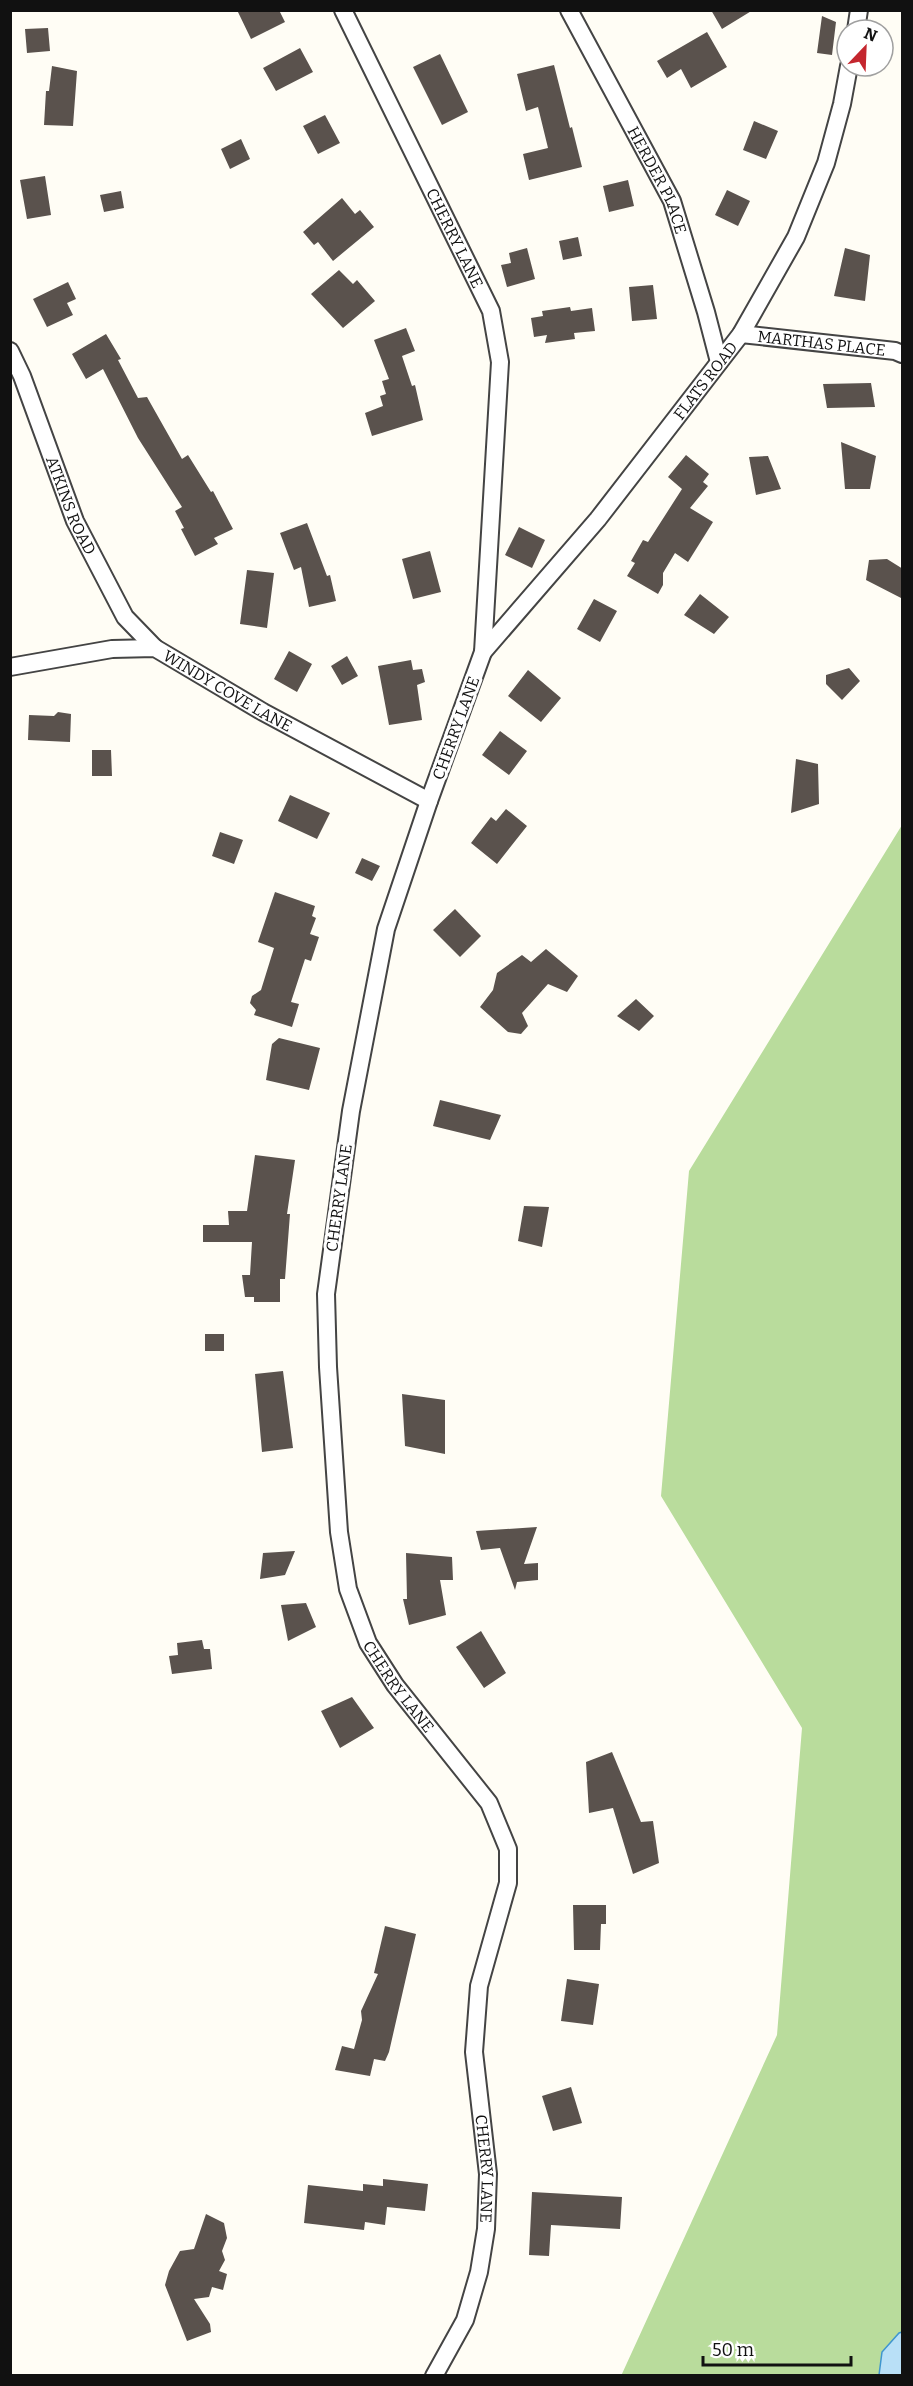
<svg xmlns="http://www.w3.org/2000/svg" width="913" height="2386" font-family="Bitter,serif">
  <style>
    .forest { fill: #b9dc9c }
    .water { fill: #b9e0f7; stroke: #3f96cf; stroke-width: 1.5 }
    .building { fill: #5a524d }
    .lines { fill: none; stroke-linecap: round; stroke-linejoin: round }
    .minor-casing { stroke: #444; stroke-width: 20 }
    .minor { stroke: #fff; stroke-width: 16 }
    .labels { text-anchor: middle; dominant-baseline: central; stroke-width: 6; stroke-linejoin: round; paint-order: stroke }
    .street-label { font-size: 16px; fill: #111; stroke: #fff }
  </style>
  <rect width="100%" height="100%" fill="#fffdf5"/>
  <path class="forest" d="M 902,825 L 902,2375 L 621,2376 L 777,2035 L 802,1728 L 661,1496 L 689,1171 Z"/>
  <path class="water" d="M 902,2332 L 902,2375 L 879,2375 L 882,2352 L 899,2333 Z"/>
  <path class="building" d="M 237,10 L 279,10 L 285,22 L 251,39 Z
    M 711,10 L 753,10 L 722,29 Z
    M 822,16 L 836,22 L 832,55 L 817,53 Z
    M 48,28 L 50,51 L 27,53 L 25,29 Z
    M 707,32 L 727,67 L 691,88 L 681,69 L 667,78 L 657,61 Z
    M 300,48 L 313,72 L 276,91 L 263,68 Z
    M 440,54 L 468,112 L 442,125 L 413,67 Z
    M 554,65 L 570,128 L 572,127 L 582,167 L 529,180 L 523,154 L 548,148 L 538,107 L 526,111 L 517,74 Z
    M 52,66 L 77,71 L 73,126 L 44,125 L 46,91 L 49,91 Z
    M 325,115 L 340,143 L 318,154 L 303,126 Z
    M 754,121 L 778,131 L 766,159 L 743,150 Z
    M 241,139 L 250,159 L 230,169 L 221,149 Z
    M 45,176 L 51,215 L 27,219 L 20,180 Z
    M 628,180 L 634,206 L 609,212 L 603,186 Z
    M 727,190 L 750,201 L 738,226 L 715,215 Z
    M 121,191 L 124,208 L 104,212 L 100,195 Z
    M 342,198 L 355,214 L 360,210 L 374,227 L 333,261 L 318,242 L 314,245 L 303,232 Z
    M 578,237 L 582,256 L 563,260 L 559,241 Z
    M 527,248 L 535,279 L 507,287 L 501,265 L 511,263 L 509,253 Z
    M 845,248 L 870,255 L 865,301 L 834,296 Z
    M 339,270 L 353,284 L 357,280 L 375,301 L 343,328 L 311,294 Z
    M 68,282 L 76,299 L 67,303 L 73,315 L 47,327 L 33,299 Z
    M 653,285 L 657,319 L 632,321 L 629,287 Z
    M 570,307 L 571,311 L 592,308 L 595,331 L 574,333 L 575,339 L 545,343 L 547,335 L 534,337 L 531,318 L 543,316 L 542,311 Z
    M 406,328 L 415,351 L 402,356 L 412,386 L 415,385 L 423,420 L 372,436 L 365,413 L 383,406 L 380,396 L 386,394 L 382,381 L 389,379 L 374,340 Z
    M 106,334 L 121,359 L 118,360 L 138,398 L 147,397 L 182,459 L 188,455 L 211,492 L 213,491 L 233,529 L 214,538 L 218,544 L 195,556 L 181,529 L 184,528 L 175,511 L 182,507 L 138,438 L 103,369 L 86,379 L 72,354 Z
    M 871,383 L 875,407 L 827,408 L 823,384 Z
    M 841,442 L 876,456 L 870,489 L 845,489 Z
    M 686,455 L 709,474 L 703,482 L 708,486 L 690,508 L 713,522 L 688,562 L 675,553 L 663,573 L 663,585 L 658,594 L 627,576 L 635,563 L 631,561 L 643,540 L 648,542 L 682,489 L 668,477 Z
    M 768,456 L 781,489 L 756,495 L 749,457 Z
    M 307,523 L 327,576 L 330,575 L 336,601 L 309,607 L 301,567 L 294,570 L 280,533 Z
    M 519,527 L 545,540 L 532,568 L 505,555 Z
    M 430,551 L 441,592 L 413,599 L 402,559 Z
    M 887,559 L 903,569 L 903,599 L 866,580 L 869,560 Z
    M 247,570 L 274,573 L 267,628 L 240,624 Z
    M 700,594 L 729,617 L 714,634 L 684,615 Z
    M 594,599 L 617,611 L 600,642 L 577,629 Z
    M 289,651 L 312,664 L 297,692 L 274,679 Z
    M 347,656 L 358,676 L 342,685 L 331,666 Z
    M 411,660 L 413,670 L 422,669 L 425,682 L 417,685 L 422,720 L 389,725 L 378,666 Z
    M 849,668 L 860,681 L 842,700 L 826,684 L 826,675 Z
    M 528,670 L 561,698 L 541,722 L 508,696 Z
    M 58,712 L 71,714 L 70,742 L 28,740 L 29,715 L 54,716 Z
    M 500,731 L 527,751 L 509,775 L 482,755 Z
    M 92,750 L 111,750 L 112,776 L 92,776 Z
    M 796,759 L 818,764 L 819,804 L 791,813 Z
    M 290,795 L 330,813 L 317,839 L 278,821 Z
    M 506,809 L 527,826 L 497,864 L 471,843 L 491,817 L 496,821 Z
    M 220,832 L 243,840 L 234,864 L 212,856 Z
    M 362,858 L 380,866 L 372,881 L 355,873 Z
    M 275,892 L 315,906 L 312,916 L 316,918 L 310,934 L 319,937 L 311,961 L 305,959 L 291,1002 L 299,1004 L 292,1027 L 254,1015 L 256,1010 L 250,1003 L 252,996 L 261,990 L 274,948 L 258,942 Z
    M 455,909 L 481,936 L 460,957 L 433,930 Z
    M 546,949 L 578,976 L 567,992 L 548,984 L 522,1013 L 528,1026 L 521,1034 L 508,1032 L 480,1007 L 493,990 L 497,973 L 522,955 L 531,962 Z
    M 636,999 L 654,1016 L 639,1031 L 617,1016 Z
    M 279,1038 L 320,1048 L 309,1090 L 266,1080 L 272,1044 Z
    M 440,1100 L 501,1115 L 490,1140 L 433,1126 Z
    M 255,1155 L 295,1160 L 287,1214 L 290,1214 L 285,1279 L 280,1279 L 280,1302 L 254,1302 L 254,1297 L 245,1297 L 242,1275 L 250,1275 L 252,1242 L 203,1242 L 203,1225 L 229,1225 L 228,1211 L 247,1211 Z
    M 524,1206 L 549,1207 L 542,1247 L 518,1241 Z
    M 205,1334 L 224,1334 L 224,1351 L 205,1351 Z
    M 283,1371 L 293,1448 L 262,1452 L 255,1374 Z
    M 402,1394 L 445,1400 L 445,1454 L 405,1446 Z
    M 537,1527 L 524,1564 L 538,1563 L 538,1580 L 517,1582 L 515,1590 L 500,1548 L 481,1550 L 476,1531 Z
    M 295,1551 L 285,1575 L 260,1579 L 263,1553 Z
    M 406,1553 L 452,1557 L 453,1580 L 440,1580 L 446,1615 L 409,1625 L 403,1599 L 407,1599 Z
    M 306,1603 L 316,1627 L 288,1641 L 281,1605 Z
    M 481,1631 L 506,1673 L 484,1688 L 456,1647 Z
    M 202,1640 L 204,1649 L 210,1649 L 212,1669 L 172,1674 L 169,1656 L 178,1655 L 177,1643 Z
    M 352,1697 L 374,1728 L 340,1748 L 321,1711 Z
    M 612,1752 L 641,1822 L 653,1821 L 659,1863 L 633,1874 L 613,1808 L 589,1813 L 586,1762 Z
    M 573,1905 L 606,1905 L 606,1924 L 601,1924 L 600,1950 L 574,1950 Z
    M 385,1926 L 416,1934 L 389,2052 L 385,2061 L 374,2059 L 370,2076 L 335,2070 L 342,2046 L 354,2049 L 362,2020 L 361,2011 L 378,1974 L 374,1973 Z
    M 567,1979 L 599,1984 L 593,2025 L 561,2021 Z
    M 571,2087 L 582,2123 L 553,2131 L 542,2096 Z
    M 383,2179 L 428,2184 L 425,2211 L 387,2207 L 385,2225 L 365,2222 L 364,2230 L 304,2223 L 308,2185 L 363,2191 L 363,2184 L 383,2186 Z
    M 532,2192 L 622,2197 L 620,2229 L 551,2225 L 549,2256 L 529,2255 Z
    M 206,2214 L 224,2223 L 227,2238 L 222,2251 L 225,2260 L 219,2271 L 227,2274 L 223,2290 L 212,2287 L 209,2297 L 194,2299 L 210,2324 L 211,2332 L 187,2341 L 165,2285 L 169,2271 L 180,2251 L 194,2249 Z"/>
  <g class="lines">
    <defs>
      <g id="minor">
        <path id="s1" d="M 343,10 L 491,311 L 500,362 L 483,652 L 429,801 L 386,929 L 351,1111 L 326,1294 L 328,1367 L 339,1532 L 348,1589 L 368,1643 L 395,1685 L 489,1803 L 508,1849 L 508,1883 L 479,1986 L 474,2052 L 488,2174 L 486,2229 L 479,2272 L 465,2320 L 434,2376"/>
        <path id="s2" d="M 569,10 L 672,201 L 706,312 L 719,362"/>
        <path d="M 856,30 L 859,10"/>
        <path id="s3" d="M 741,334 L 895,351 L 902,354"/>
        <path id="s4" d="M 10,351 L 22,376 L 75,521 L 125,617 L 155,648"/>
        <path id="s5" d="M 483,652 L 598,519 L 741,334 L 796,237 L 826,163 L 842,104 L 849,66"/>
        <path id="s6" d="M 10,667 L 112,649 L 155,648 L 263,712 L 429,801"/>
      </g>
    </defs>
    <use href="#minor" class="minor-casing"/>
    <use href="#minor" class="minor"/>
  </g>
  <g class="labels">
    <g class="street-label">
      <text stroke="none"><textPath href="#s2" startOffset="192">HERDER PLACE</textPath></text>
      <text stroke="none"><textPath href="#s1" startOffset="254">CHERRY LANE</textPath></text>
      <text stroke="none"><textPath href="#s3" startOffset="81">MARTHAS PLACE</textPath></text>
      <text stroke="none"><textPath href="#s5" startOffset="351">FLATS ROAD</textPath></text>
      <text stroke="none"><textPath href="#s4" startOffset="166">ATKINS ROAD</textPath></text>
      <text stroke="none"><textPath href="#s6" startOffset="231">WINDY COVE LANE</textPath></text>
      <text transform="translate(456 728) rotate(-70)">CHERRY LANE</text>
      <text transform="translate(339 1198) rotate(-82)">CHERRY LANE</text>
      <text stroke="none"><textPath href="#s1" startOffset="1748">CHERRY LANE</textPath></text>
      <text stroke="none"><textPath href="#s1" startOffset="2270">CHERRY LANE</textPath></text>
    </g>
  </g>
  <rect width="913" height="2386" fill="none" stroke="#111111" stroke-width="24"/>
  <g transform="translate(865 48) rotate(23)"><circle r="28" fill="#ffffff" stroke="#a0a0a0" stroke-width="1.5"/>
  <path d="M0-4.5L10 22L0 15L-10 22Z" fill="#c4262e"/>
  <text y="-9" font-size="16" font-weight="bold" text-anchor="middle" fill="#111111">N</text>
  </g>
  <path d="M703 2356v9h148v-9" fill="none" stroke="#111111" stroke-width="3"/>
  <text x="712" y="2356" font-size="18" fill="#111111" stroke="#ffffff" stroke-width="4.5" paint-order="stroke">50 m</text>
</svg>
